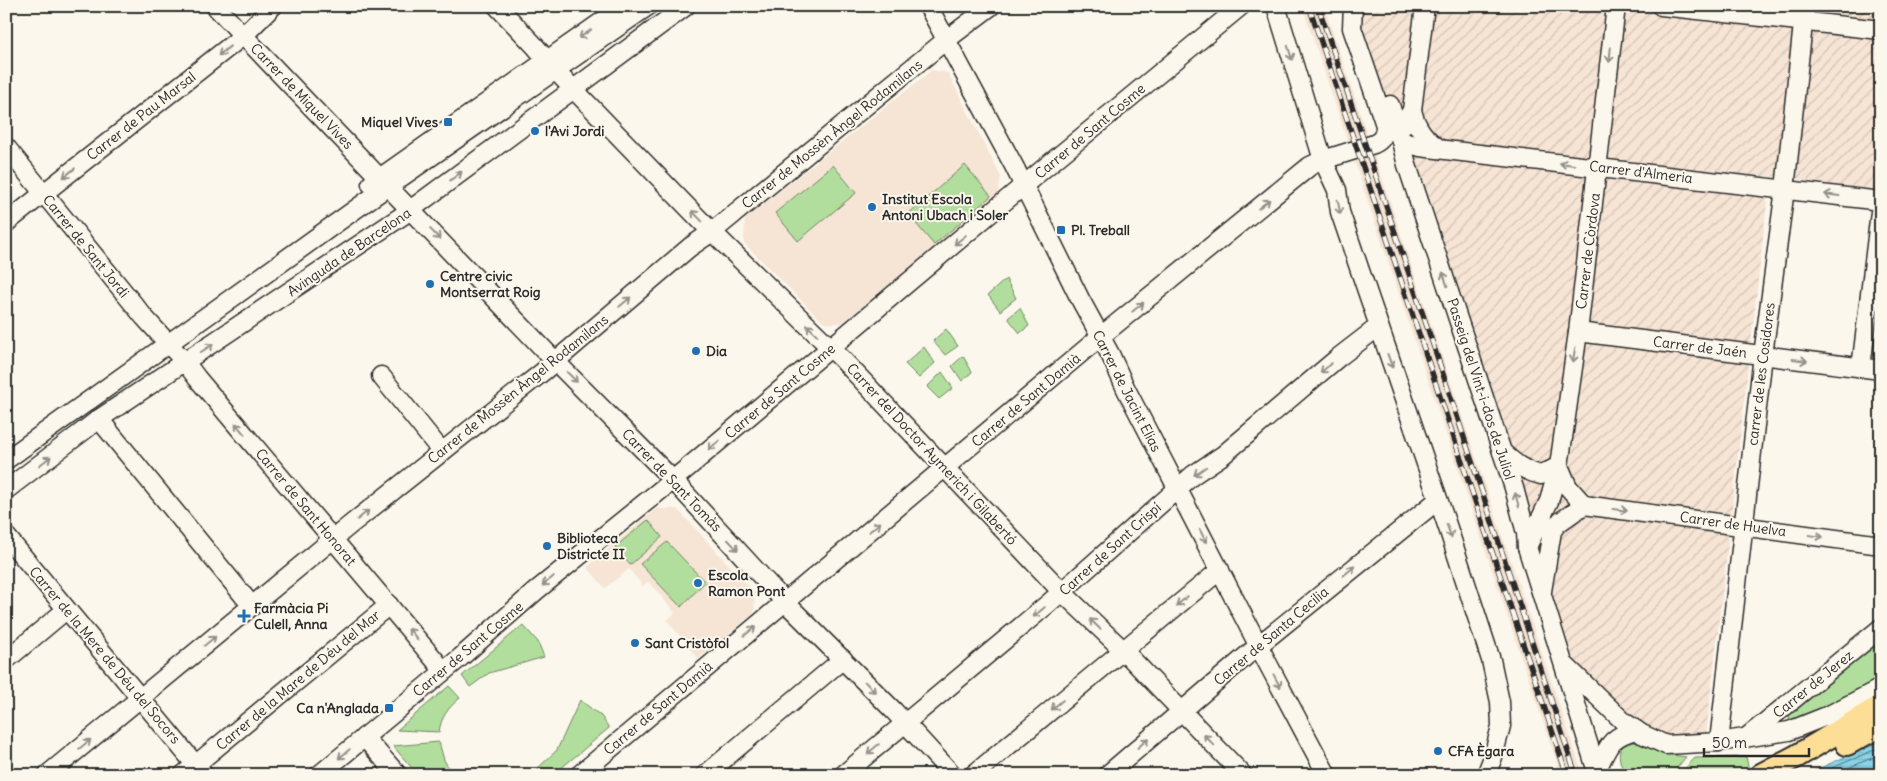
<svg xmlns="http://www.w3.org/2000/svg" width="1887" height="781" viewBox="0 0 1887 781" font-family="Delius,sans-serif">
	<defs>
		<pattern id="industrial-furrows" width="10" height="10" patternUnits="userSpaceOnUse" patternTransform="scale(1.25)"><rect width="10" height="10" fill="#f6e4d4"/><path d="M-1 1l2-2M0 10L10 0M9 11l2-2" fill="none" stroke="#d3c4b6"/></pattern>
		<pattern id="water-rules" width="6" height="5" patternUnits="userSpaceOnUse" patternTransform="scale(1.25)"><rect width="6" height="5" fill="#8ad4ea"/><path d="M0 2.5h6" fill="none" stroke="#77b6c9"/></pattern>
	</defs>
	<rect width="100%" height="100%" fill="#fbf7ec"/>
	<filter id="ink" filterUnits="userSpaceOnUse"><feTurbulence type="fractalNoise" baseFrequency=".02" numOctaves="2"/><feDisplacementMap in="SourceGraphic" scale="10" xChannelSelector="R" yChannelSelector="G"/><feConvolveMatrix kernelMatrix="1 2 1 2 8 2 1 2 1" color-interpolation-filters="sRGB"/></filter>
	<g filter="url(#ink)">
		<g fill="#f6e4d4">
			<path d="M1302 6H1324L1583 775H1561Z"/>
			<path d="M932 70 948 73 1001 177 998 194 842 323H824L744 243 745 219Z"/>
			<path d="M656 509H677L755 593 754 613 698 659 667 620 675 613 648 581 643 586 629 569 605 588 587 567Z"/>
		</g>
		<path fill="url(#industrial-furrows)" d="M1349 6H1881V191L1770 176 1706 735 1636 739 1587 700Z"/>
		<g fill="#b2de9d" stroke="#6e8464">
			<path d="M833 165 856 193 798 241 775 213Z"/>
			<path d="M965 165 991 196 934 245 908 214Z"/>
			<path d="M1006 279 1016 298 1000 311 988 295Z"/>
			<path d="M1020 308 1029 326 1020 333 1008 318Z"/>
			<path d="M946 329 958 346 945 355 933 341Z"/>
			<path d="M924 347 935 363 919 378 905 364Z"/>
			<path d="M963 356 972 372 962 381 952 366Z"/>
			<path d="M942 372 953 388 939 399 927 387Z"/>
			<path d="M648 520 662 537 630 565 615 547Z"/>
			<path d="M667 542 705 582 681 607 640 564Z"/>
			<path d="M523 625 538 642 544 657 489 673 470 687 462 676Z"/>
			<path d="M1881 636V679L1826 709 1794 723 1785 712Z"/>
			<path d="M449 686 460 698C448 708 441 717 439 732L397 730Z"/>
			<path d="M580 700 601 716 609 728 553 775H543L537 769 557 750Z"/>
			<path d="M439 742 444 760 453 775H418L393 746Z"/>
			<path d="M1634 742 1665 754 1686 757 1671 775H1625C1619 761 1613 745 1634 742Z"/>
			<path d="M1746 757 1749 770 1740 775H1679L1695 758Z"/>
		</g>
		<path fill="url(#water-rules)" stroke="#64909e" d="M1881 741V775H1804Z"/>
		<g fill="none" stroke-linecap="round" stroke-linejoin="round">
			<g stroke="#516f77" stroke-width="1">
				<path d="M1816 775 1881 747"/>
				<path d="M1832 775 1881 754"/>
			</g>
			<defs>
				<g id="minor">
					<path d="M215 6 555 361 673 480 785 602 894 711 953 775"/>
					<path d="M497 6 535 46 555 70 701 221 842 359 1062 592 1123 650 1243 775"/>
					<path d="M928 6 1014 166 1080 299 1110 354 1126 389 1267 662 1327 775"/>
					<path d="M1276 6 1323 160 1337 190 1340 212 1448 528 1491 660 1500 702 1501 726 1493 757 1486 775"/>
					<path d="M1661 6 1881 30"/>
					<path d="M1390 105 1401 141 1407 165 1514 488 1526 533 1527 547 1598 775"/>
					<path d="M1412 110C1416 128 1425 139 1440 149"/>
					<path d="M1399 132 1412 110 1425 6"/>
					<path d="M1401 141 1420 147 1881 201"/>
					<path d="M6 147 144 317 185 362 197 378 444 671"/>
					<path d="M371 184 624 6"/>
					<path d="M6 223 244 35 273 6"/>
					<path d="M1578 332 1881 370"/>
					<path d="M1861 368 1881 204"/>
					<path d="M381 376 442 452"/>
					<path d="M99 419 252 606"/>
					<path d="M1502 452C1514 463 1524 471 1541 475L1559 466"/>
					<path d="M6 460 367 201 648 6"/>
					<path d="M1559 466 1568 487 1584 505 1881 545"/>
					<path d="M6 490 99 419 402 216 686 6"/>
					<path d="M6 536 204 775"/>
					<path d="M1527 547 1549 501 1559 466 1578 332 1616 6"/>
					<path d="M1542 591 1552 531 1557 524 1584 505"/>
					<path d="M6 660 66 610"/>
					<path d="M1566 666 1624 722 1642 734 1666 745 1719 742 1789 731 1829 715 1881 688"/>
					<path d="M364 737 398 775"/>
					<path d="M1747 737 1881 628"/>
					<path d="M1719 742 1763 355 1785 189 1805 6"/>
					<path d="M1597 769C1609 746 1609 737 1636 730"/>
					<path d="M47 775 350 525 545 370 690 247 712 232 946 40 991 6"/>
					<path d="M183 775 389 605"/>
					<path d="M319 775 461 657 537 590 673 480 1042 170 1241 6"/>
					<path d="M579 775 1100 337 1310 166 1323 160 1374 144C1383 140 1385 134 1385 125L1352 28 1353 6"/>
					<path d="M705 775 843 659"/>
					<path d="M843 775 1049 603 1193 475 1223 455 1339 357 1378 327"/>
					<path d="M973 775 1220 570"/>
					<path d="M1107 775 1259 645 1438 500"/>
				</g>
				<g id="major">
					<path d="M1847 744 1881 725"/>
					<path d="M1761 775 1797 756 1881 706"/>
				</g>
			</defs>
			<use href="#minor" stroke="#2b2b2b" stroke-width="21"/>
			<use href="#major" stroke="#2b2b2b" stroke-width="26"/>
			<use href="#minor" stroke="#fbf7ec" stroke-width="18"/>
			<use href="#major" stroke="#fdde96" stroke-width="22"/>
			<defs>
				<g id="rail">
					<path d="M1309 6 1567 775"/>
					<path d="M1318 6 1438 359 1576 775"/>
				</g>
			</defs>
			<use href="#rail" stroke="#2b2b2b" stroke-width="5.5"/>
			<use href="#rail" stroke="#fbf7ec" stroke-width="4" stroke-dasharray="11" stroke-linecap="butt"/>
		</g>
		<defs><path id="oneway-shaft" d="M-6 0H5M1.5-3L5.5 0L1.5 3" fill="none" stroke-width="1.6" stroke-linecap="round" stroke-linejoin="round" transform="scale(1.25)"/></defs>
		<g stroke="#93918c">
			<use href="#oneway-shaft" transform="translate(585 34) rotate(145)"/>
			<use href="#oneway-shaft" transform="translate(224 51) rotate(142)"/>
			<use href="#oneway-shaft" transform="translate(1290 53) rotate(73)"/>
			<use href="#oneway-shaft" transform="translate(1610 55) rotate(96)"/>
			<use href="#oneway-shaft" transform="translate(1567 164) rotate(-173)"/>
			<use href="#oneway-shaft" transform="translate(69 173) rotate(142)"/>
			<use href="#oneway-shaft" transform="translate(456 176) rotate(-37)"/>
			<use href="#oneway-shaft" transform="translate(1832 195) rotate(-173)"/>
			<use href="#oneway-shaft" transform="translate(1264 204) rotate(-39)"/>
			<use href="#oneway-shaft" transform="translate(1339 207) rotate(79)"/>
			<use href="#oneway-shaft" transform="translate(697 216) rotate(-134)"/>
			<use href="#oneway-shaft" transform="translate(435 234) rotate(46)"/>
			<use href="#oneway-shaft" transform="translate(960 240) rotate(140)"/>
			<use href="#oneway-shaft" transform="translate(1445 279) rotate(-108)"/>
			<use href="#oneway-shaft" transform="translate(625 302) rotate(-40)"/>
			<use href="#oneway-shaft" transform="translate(1138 307) rotate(-39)"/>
			<use href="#oneway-shaft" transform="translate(812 330) rotate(-136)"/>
			<use href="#oneway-shaft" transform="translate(207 348) rotate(-34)"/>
			<use href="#oneway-shaft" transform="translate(1574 355) rotate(99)"/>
			<use href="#oneway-shaft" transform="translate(1800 360) rotate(7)"/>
			<use href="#oneway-shaft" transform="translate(1390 361) rotate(70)"/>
			<use href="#oneway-shaft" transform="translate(1326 368) rotate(140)"/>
			<use href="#oneway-shaft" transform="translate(572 377) rotate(45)"/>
			<use href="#oneway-shaft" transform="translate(240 429) rotate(-130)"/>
			<use href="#oneway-shaft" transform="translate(714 445) rotate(140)"/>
			<use href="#oneway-shaft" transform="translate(45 461) rotate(-37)"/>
			<use href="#oneway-shaft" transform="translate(1200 471) rotate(145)"/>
			<use href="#oneway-shaft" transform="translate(1517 500) rotate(-105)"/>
			<use href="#oneway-shaft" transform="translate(1620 510) rotate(7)"/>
			<use href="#oneway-shaft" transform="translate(363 515) rotate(-39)"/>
			<use href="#oneway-shaft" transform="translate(875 527) rotate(-40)"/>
			<use href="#oneway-shaft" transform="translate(1449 531) rotate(71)"/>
			<use href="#oneway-shaft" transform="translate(1203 536) rotate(63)"/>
			<use href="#oneway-shaft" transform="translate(1816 536) rotate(8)"/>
			<use href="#oneway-shaft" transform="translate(733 545) rotate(47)"/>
			<use href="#oneway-shaft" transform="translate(1349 571) rotate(-40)"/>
			<use href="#oneway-shaft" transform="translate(548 581) rotate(140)"/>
			<use href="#oneway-shaft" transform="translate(1182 601) rotate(140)"/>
			<use href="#oneway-shaft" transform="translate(1039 612) rotate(140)"/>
			<use href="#oneway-shaft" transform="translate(1095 624) rotate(-136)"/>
			<use href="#oneway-shaft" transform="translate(750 631) rotate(-40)"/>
			<use href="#oneway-shaft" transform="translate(413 634) rotate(-130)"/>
			<use href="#oneway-shaft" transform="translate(210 641) rotate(-39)"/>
			<use href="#oneway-shaft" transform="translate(1277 681) rotate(62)"/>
			<use href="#oneway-shaft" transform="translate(870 687) rotate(46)"/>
			<use href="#oneway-shaft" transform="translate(1057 705) rotate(140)"/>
			<use href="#oneway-shaft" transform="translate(1209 740) rotate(-134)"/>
			<use href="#oneway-shaft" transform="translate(1143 743) rotate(-41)"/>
			<use href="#oneway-shaft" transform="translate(85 744) rotate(-39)"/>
			<use href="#oneway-shaft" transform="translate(873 749) rotate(140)"/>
			<use href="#oneway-shaft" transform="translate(344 754) rotate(140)"/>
		</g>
	</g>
	<g fill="#1f6fb2" stroke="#fbf7ec" stroke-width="2">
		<rect x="443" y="117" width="10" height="10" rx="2.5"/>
		<circle cx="535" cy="131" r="5"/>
		<circle cx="872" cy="207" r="5"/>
		<rect x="1056" y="225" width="10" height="10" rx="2.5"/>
		<circle cx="430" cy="284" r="5"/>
		<circle cx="696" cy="351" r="5"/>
		<circle cx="547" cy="546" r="5"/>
		<circle cx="698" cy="583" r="5"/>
		<path d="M241.5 608.5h5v5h5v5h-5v5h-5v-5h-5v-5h5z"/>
		<circle cx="635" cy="643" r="5"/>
		<rect x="384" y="703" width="10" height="10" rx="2.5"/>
		<circle cx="1438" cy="751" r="5"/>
	</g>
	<g text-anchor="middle" stroke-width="4" stroke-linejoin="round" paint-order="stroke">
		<g font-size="14" fill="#2b2b2b" stroke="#fbf7ec">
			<text transform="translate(302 96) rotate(46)" y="5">Carrer de Miquel Vives</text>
			<text transform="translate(141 116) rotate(-38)" y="5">Carrer de Pau Marsal</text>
			<text transform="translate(1090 131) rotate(-40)" y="5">Carrer de Sant Cosme</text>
			<text transform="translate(832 134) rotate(-39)" y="5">Carrer de Mossèn Àngel Rodamilans</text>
			<text transform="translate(1641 172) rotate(7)" y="5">Carrer d'Almeria</text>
			<text transform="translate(86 246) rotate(51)" y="5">Carrer de Sant Jordi</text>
			<text transform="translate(1588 251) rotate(-83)" y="5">Carrer de Còrdova</text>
			<text transform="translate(349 252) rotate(-34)" y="5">Avinguda de Barcelona</text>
			<text transform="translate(1700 347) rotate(7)" y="5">Carrer de Jaén</text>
			<text transform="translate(1761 374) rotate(-83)" y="5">carrer de les Cosidores</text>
			<text transform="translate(518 389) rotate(-39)" y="5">Carrer de Mossèn Àngel Rodamilans</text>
			<text transform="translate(1481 389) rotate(72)" y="5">Passeig del Vint-i-dos de Juliol</text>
			<text transform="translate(780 391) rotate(-40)" y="5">Carrer de Sant Cosme</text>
			<text transform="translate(1127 391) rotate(63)" y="5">Carrer de Jacint Elias</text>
			<text transform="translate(1026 400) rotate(-40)" y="5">Carrer de Sant Damià</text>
			<text transform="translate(932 454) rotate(47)" y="5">Carrer del Doctor Aymerich i Gilabertó</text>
			<text transform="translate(672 480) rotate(46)" y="5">Carrer de Sant Tomàs</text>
			<text transform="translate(306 507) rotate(50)" y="5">Carrer de Sant Honorat</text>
			<text transform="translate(1733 524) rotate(8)" y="5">Carrer de Huelva</text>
			<text transform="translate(1110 549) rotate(-42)" y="5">Carrer de Sant Crispí</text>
			<text transform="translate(1271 636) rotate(-40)" y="5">Carrer de Santa Cecilia</text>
			<text transform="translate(468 649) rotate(-40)" y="5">Carrer de Sant Cosme</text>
			<text transform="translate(105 655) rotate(50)" y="5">Carrer de la Mere de Déu del Socors</text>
			<text transform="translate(298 680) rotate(-40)" y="5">Carrer de la Mare de Déu del Mar</text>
			<text transform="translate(1813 684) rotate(-39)" y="5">Carrer de Jerez</text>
			<text transform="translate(658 708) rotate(-40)" y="5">Carrer de Sant Damià</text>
		</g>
		<g font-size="14" font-weight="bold" fill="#2b2b2b" stroke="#fbf7ec" text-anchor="start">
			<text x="438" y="127" text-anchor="end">Miquel Vives</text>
			<text x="545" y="136">l'Avi Jordi</text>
			<text x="882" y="204">Institut Escola<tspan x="882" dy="16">Antoni Ubach i Soler</tspan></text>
			<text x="1071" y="235">Pl. Treball</text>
			<text x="440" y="281">Centre civic<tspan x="440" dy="16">Montserrat Roig</tspan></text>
			<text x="706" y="356">Dia</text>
			<text x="557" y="543">Biblioteca<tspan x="557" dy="16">Districte II</tspan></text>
			<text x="708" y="580">Escola<tspan x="708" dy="16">Ramon Pont</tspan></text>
			<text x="254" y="613">Farmàcia Pi<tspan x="254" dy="16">Culell, Anna</tspan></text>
			<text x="645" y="648">Sant Cristòfol</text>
			<text x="379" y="713" text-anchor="end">Ca n'Anglada</text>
			<text x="1448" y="756">CFA Ègara</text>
		</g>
	</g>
	<rect width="1887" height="781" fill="none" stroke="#fbf7ec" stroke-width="25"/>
	<rect x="12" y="12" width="1862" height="756" fill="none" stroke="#2b2b2b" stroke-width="2" filter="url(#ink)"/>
	<path d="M1704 748v8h105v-8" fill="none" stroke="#2b2b2b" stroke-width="2.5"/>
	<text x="1712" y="748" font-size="15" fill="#2b2b2b" stroke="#fbf7ec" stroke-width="4" paint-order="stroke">50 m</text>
</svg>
